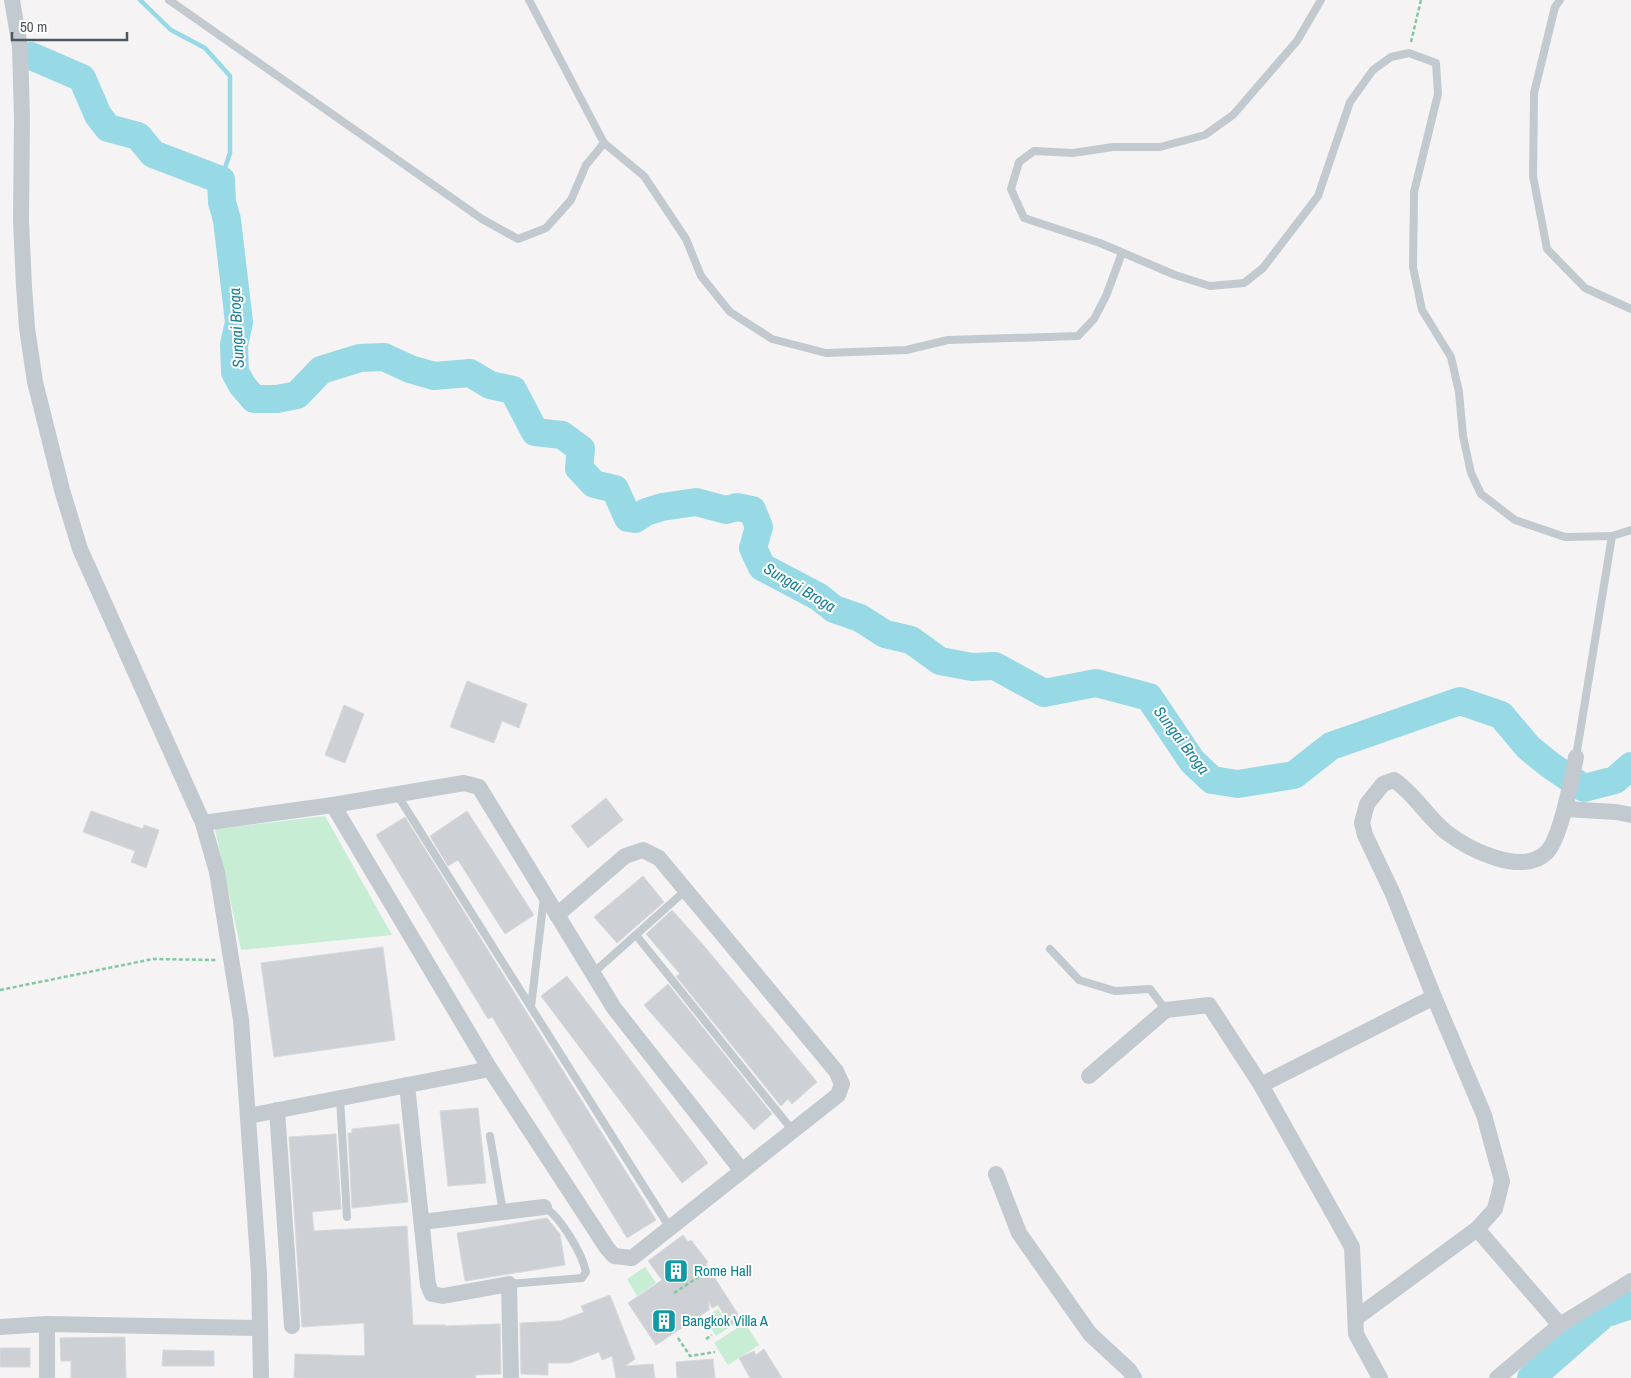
<svg xmlns="http://www.w3.org/2000/svg" width="1631" height="1378" viewBox="0 0 1631 1378" font-family="'Archivo Narrow',sans-serif">
	<rect width="100%" height="100%" fill="#f5f3f3"/>
	<g fill="#c7edd4">
		<path d="M325 816 392 935 241 950 215 829Z"/>
		<path d="M645 1267 656 1283 637 1296 627 1279Z"/>
		<path d="M718 1309 730 1327 716 1336 704 1318Z"/>
		<path d="M745 1323 759 1345 728 1365 714 1343Z"/>
	</g>
	<g fill="none" stroke-linecap="round" stroke-linejoin="round">
		<path stroke="#98d9e6" stroke-width="4.5" d="M140 0 171 30 205 48 230 76V153L221 180"/>
		<g stroke="#98d9e6" stroke-width="28">
			<path d="M31 56 82 78 98 115 108 128 138 136 153 154 221 180 222 202 227 220 239 322 234 345 235 372 242 385 254 399H277L297 395 321 370 360 358 384 357 410 369 434 376 470 373 490 385 513 390 535 432 562 435 581 449 579 468 594 484 615 489 628 518 635 519 646 512 662 507 696 502 726 510 737 507 752 510 759 527 753 548 762 567 819 597 834 609 860 618 885 634 911 640 940 661 972 667 995 666 1044 693 1096 683 1149 697 1192 761 1212 780 1238 784 1294 775 1331 746 1460 701 1501 715 1528 747 1550 765 1584 788 1615 780 1631 766"/>
			<path d="M1531 1378 1604 1314 1631 1305"/>
		</g>
	</g>
	<g fill="#cdd0d4" stroke="#d7d9dd">
		<path d="M467 681 527 704 519 728 502 721 494 743 450 727Z"/>
		<path d="M344 705 364 714 345 763 325 755Z"/>
		<path d="M606 798 623 820 588 848 571 826Z"/>
		<path d="M91 811 143 829 144 825 159 830 146 868 131 862 135 851 83 832Z"/>
		<path d="M467 811 534 915 505 934 458 860 448 866 430 836Z"/>
		<path d="M405 817 656 1220 627 1238 492 1017 488 1019 376 835Z"/>
		<path d="M643 876 664 902 617 943 594 917Z"/>
		<path d="M672 910 705 947 817 1082 792 1104 788 1099 781 1106 676 976 680 974 646 934Z"/>
		<path d="M383 947 395 1040 274 1057 261 963Z"/>
		<path d="M567 976 708 1163 682 1183 541 996Z"/>
		<path d="M668 984 772 1114 754 1130 644 1005Z"/>
		<path d="M478 1108 486 1183 448 1186 440 1111Z"/>
		<path d="M399 1124 408 1202 352 1208 348 1133H352V1129Z"/>
		<path d="M336 1134 341 1209 312 1212 314 1231 407 1226 413 1325H445V1326L500 1324 501 1374 475 1375 476 1378H294L295 1354 365 1356 364 1323 302 1327 289 1137Z"/>
		<path d="M547 1218 560 1234 565 1265 465 1281 457 1233Z"/>
		<path d="M683 1235 688 1242 691 1240 708 1262 706 1264 741 1319 731 1326 718 1305 712 1308 709 1302V1310L656 1345 628 1303 662 1280 648 1261Z"/>
		<path d="M610 1295 635 1359 625 1366 653 1364 655 1378H616L612 1356 602 1360 599 1352 570 1363H548V1375L521 1374 520 1323 560 1321 584 1312 581 1306Z"/>
		<path d="M125 1337 126 1378H71V1361H61L60 1338Z"/>
		<rect x="0" y="1348" width="30" height="19"/>
		<path d="M764 1349 782 1378H750L739 1358 754 1351 756 1355Z"/>
		<path d="M163 1350 214 1351V1366H162Z"/>
		<path d="M713 1359 715 1378H677L676 1362Z"/>
	</g>
	<g fill="none" stroke-linecap="round" stroke-linejoin="round">
		<g stroke="#81c8a3" stroke-width="2.5" stroke-dasharray="4 2.5" stroke-linecap="butt">
			<path d="M1411 42 1421 0"/>
			<path d="M0 990 153 959 216 960"/>
			<path d="M674 1293 709 1270"/>
			<path d="M678 1338 690 1356 715 1352"/>
			<path d="M706 1339 712 1335"/>
		</g>
		<g stroke="#c2cad0" stroke-width="8">
			<path d="M169 0 482 219 518 239 546 228 571 200 586 165 604 143"/>
			<path d="M529 0 604 143 644 176 686 239 701 276 730 312 772 339 826 353 906 350 948 340 1078 336 1094 319 1106 296 1122 253"/>
			<path d="M1321 0 1297 41 1233 115 1205 135 1160 147H1113L1073 153 1034 151 1019 162 1011 189 1024 218 1100 243 1175 275 1210 286 1244 283 1263 268 1318 196 1350 102 1373 70 1391 57 1409 53 1436 63 1438 94 1414 192 1413 267 1422 310 1451 357 1459 392 1463 436 1471 473 1481 494 1515 520 1565 537 1612 536"/>
			<path d="M1560 0 1555 7 1534 93 1533 176 1547 249 1585 288 1631 309"/>
			<path d="M1576 757 1612 536 1631 530"/>
			<path d="M398 796 670 1228"/>
			<path d="M636 935 793 1131"/>
			<path d="M1050 949 1079 980 1115 991 1150 989 1166 1010"/>
			<path d="M592 974 686 890"/>
			<path d="M531 1007 544 897"/>
			<path d="M340 1098 347 1217"/>
			<path d="M490 1136 503 1212"/>
			<path d="M509 1284 582 1278 586 1272C582 1253 560 1216 544 1207"/>
		</g>
		<g stroke="#c2cad0" stroke-width="16">
			<path d="M12 0 20 47 22 118 21 221 24 286 27 328 35 382 62 490 80 549 203 823 217 872 241 1020 259 1273 261 1378"/>
			<path d="M333 805 464 783 479 787 614 1008 742 1171"/>
			<path d="M1565 809 1616 812 1631 815"/>
			<path d="M203 823 333 805 490 1069 607 1248 614 1256 632 1258 838 1095 842 1084 836 1071 659 858 643 850 625 856 557 915"/>
			<path d="M1089 1076 1166 1010 1209 1005 1261 1085 1352 1247 1356 1334 1380 1378"/>
			<path d="M407 1085 428 1285 432 1294 443 1296 509 1284 511 1378"/>
			<path d="M1261 1085 1434 997"/>
			<path d="M277 1110 292 1326"/>
			<path d="M248 1116 490 1069"/>
			<path d="M996 1174 1019 1233 1090 1334 1129 1370 1134 1378"/>
			<path d="M422 1222 544 1207"/>
			<path d="M1477 1229 1560 1325"/>
			<path d="M1356 1318 1477 1229 1495 1209 1502 1181 1484 1115 1434 997 1393 894 1365 835 1362 823 1367 804 1383 784 1394 780C1415 794 1427 817 1446 832 1468 849 1522 877 1547 852 1561 837 1572 778 1576 757"/>
			<path d="M0 1327 47 1324"/>
			<path d="M47 1378V1324L260 1328"/>
			<path d="M1497 1378 1560 1325 1631 1281"/>
		</g>
	</g>
	<defs>
		<symbol id="building-square" viewBox="-11 -11 22 22"><rect x="-9" y="-9" width="18" height="18" rx="4" fill="#0f9aa8" stroke="#fff"/><path d="M-4-6H4V6H1V3H-1V6H-4ZM-2.5-4.3h1.7v1.8h-1.7ZM.8-4.3h1.7v1.8H.8ZM-2.5-1h1.7V.8h-1.7ZM.8-1h1.7V.8H.8Z" fill="#fff"/></symbol>
	</defs>
	<g fill-rule="evenodd">
		<use href="#building-square" x="662" y="1257" width="28" height="28"/>
		<use href="#building-square" x="650" y="1307" width="28" height="28"/>
	</g>
	<g text-anchor="middle" stroke-width="4" stroke-linejoin="round" paint-order="stroke">
		<g font-size="15" fill="#0d838f" stroke="#fff" text-anchor="start">
			<text x="694" y="1276">Rome Hall</text>
			<text x="682" y="1326">Bangkok Villa A</text>
		</g>
		<g font-size="16" font-style="italic" fill="#198195" stroke="#fff">
			<text transform="translate(236 328) rotate(-93)" y="6">Sungai Broga</text>
			<text transform="translate(800 587) rotate(31)" y="6">Sungai Broga</text>
			<text transform="translate(1182 740) rotate(53)" y="6">Sungai Broga</text>
		</g>
	</g>
	<path d="M12 32v8h115v-8" fill="none" stroke="#4c575f" stroke-width="2.5"/>
	<text x="20" y="32" font-size="15" fill="#4c575f" stroke="#ffffff" stroke-width="4" paint-order="stroke">50 m</text>
</svg>
